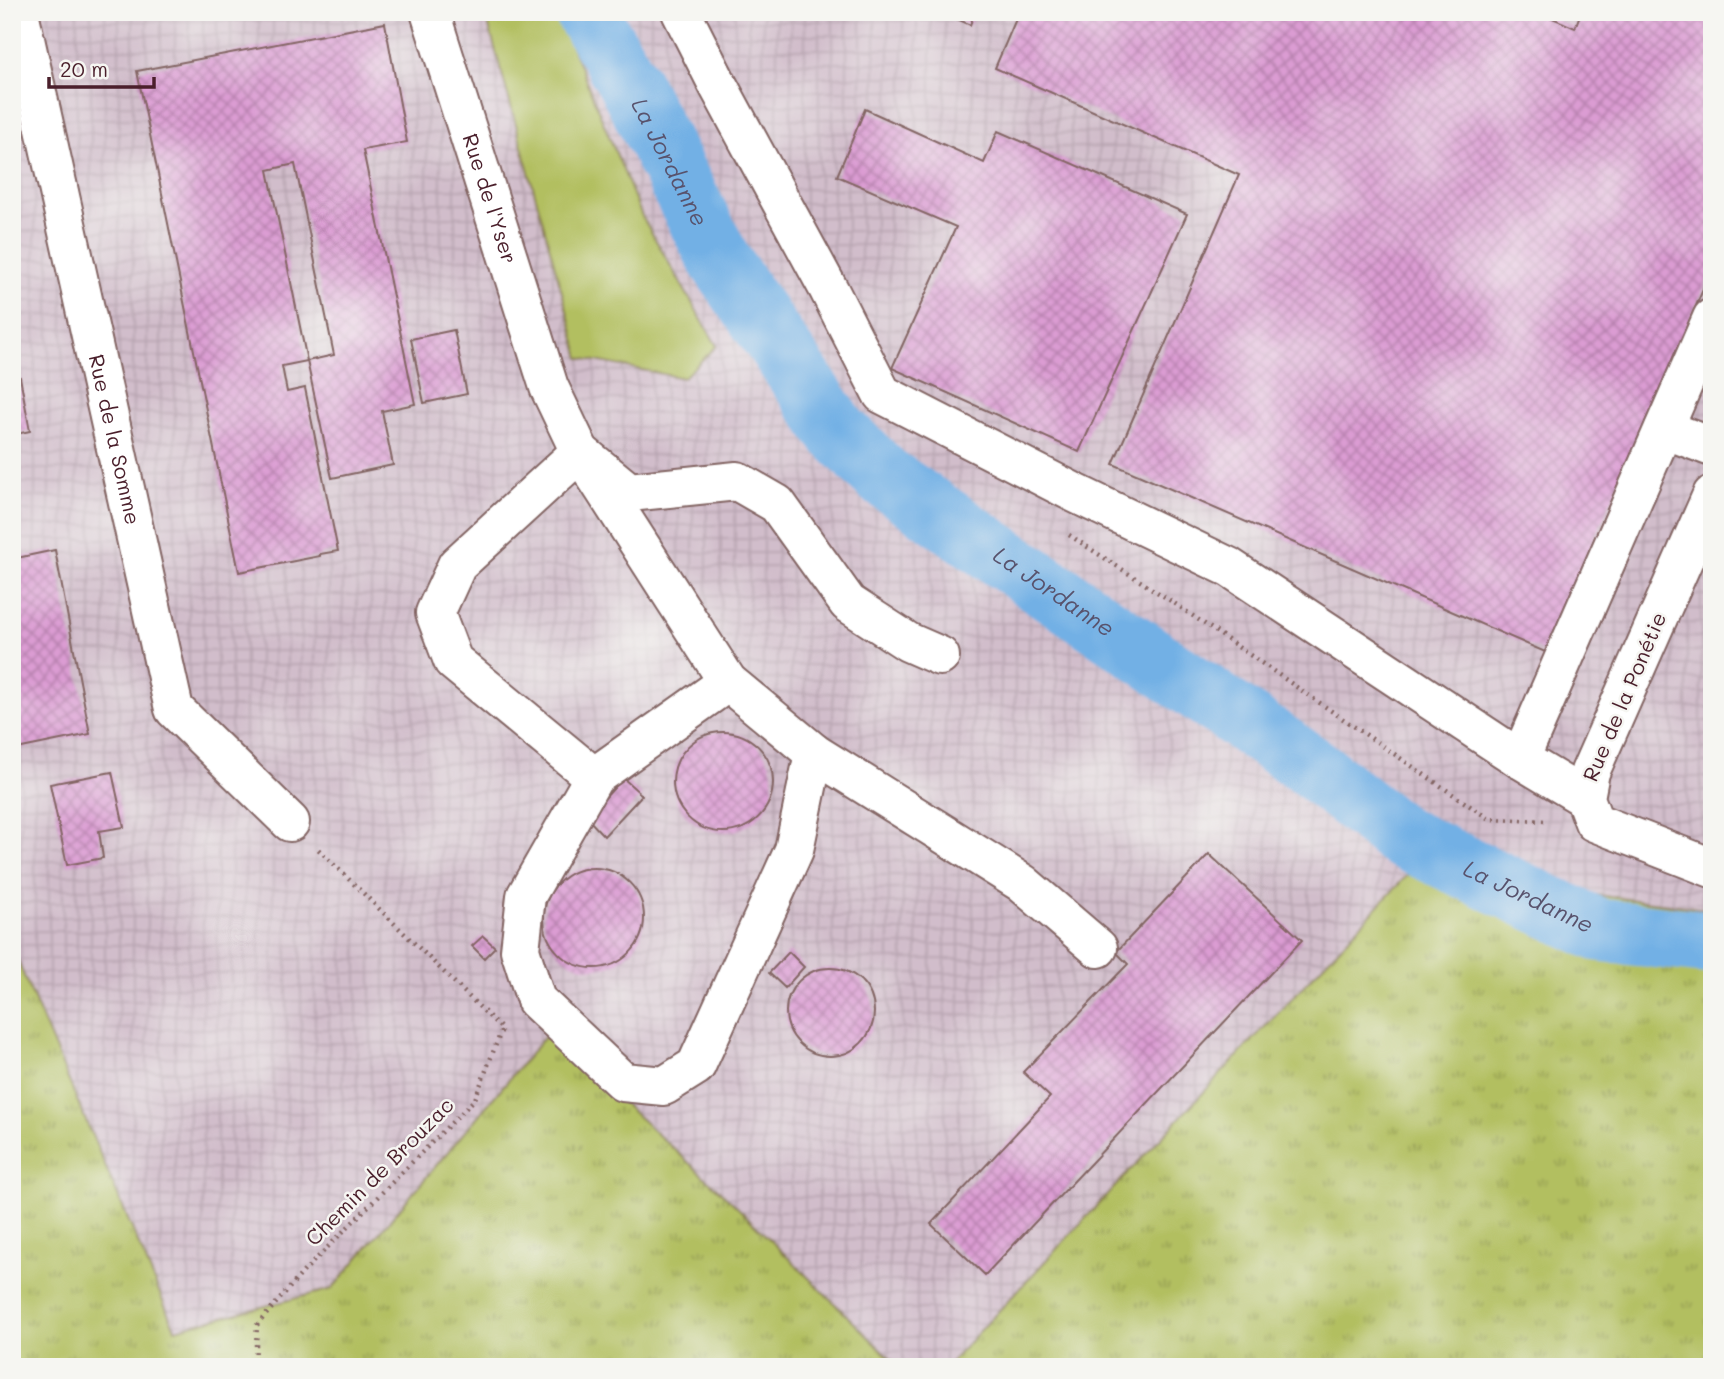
<svg xmlns="http://www.w3.org/2000/svg" width="1724" height="1379" viewBox="0 0 1724 1379" font-family="Mali,sans-serif">
	<defs>
		<pattern id="industrial-grid" width="8" height="8" patternUnits="userSpaceOnUse" patternTransform="scale(1.75)"><rect width="8" height="8" fill="#d1bdcb"/><path d="M0 4h8M4 0v8" fill="none" stroke="#b5a2ae"/></pattern>
		<pattern id="grass-tufts" width="24" height="20" patternUnits="userSpaceOnUse" patternTransform="scale(1.75)"><rect width="24" height="20" fill="#b2bf61"/><path d="M3 7l-1-3M5 7V3M7 7l1-3M15 17l-1-3M17 17v-4M19 17l1-3" fill="none" stroke="#939b50"/></pattern>
		<pattern id="building-cross-hatch" width="8" height="8" patternUnits="userSpaceOnUse" patternTransform="scale(1.75)"><rect width="8" height="8" fill="#db9cd3"/><path d="M0 0l8 8M0 8l8-8" fill="none" stroke="#b47fab"/></pattern>
	</defs>
	<rect width="100%" height="100%" fill="#f6f6f2"/>
	<filter id="ink" filterUnits="userSpaceOnUse"><feTurbulence type="fractalNoise" baseFrequency=".0143" numOctaves="2"/><feDisplacementMap in="SourceGraphic" scale="14" xChannelSelector="R" yChannelSelector="G"/><feConvolveMatrix kernelMatrix="1 2 1 2 8 2 1 2 1" color-interpolation-filters="sRGB"/></filter>
	<filter id="wash" filterUnits="userSpaceOnUse"><feTurbulence type="fractalNoise" baseFrequency=".00686" numOctaves="4" result="noise"/><feDisplacementMap in="SourceGraphic" scale="28" xChannelSelector="R" yChannelSelector="G"/><feGaussianBlur stdDeviation="1.57" result="paint"/><feColorMatrix in="noise" values="0 0 0 0 0 0 0 0 0 0 0 0 0 0 0 0 0 1.4 0 .05"/><feComposite in="paint" operator="in"/></filter>
	<g filter="url(#wash)">
		<rect width="100%" height="100%" fill="#ede8cf"/>
		<path fill="url(#industrial-grid)" d="M12 12H1712V910L1411 871 946 1367H899L731 1201 547 1034 332 1289 174 1329 12 948Z"/>
		<g fill="url(#grass-tufts)" stroke="#7e6f46" stroke-width="2">
			<path d="M1411 871 1712 910V1367H946Z"/>
			<path d="M12 948 175 1329 332 1289 547 1034 731 1201 899 1367H12Z"/>
		</g>
		<path fill="#b2bf61" stroke="#7e6f46" stroke-width="2" d="M485 12H555L578 61 642 216 717 346 683 378 580 358Z"/>
		<g fill="none" stroke-linecap="round" stroke-linejoin="round">
			<path stroke="#72b0e5" stroke-width="63" id="s1" d="M586 12 629 83 720 261 837 431 883 476 1313 768 1401 837 1599 930 1712 943"/>
		</g>
		<g id="blocks">
			<g fill="url(#building-cross-hatch)">
				<path d="M942 12H975L970 25Z"/>
				<path d="M1000 12H1539L1575 28 1581 12H1703L1712 16V269L1545 652 1113 464 1239 175 995 68 1016 19Z"/>
				<path d="M385 23 407 142 363 150 415 404 382 411 393 465 332 478 307 361 334 355 295 164 268 170 307 361 282 366 287 392 305 388 338 551 320 554V556L239 572 137 71Z"/>
				<path d="M865 109 984 163 998 131 1187 214 1079 452 892 368 956 227 837 176Z"/>
				<path d="M454 330 467 394 424 403 411 339Z"/>
				<path d="M20 377 30 431 12 435V379Z"/>
				<path d="M55 550 90 734 12 750V559Z"/>
				<circle cx="723" cy="782" r="50"/>
				<path d="M112 772 124 827 99 831 103 858 67 865 50 784Z"/>
				<path d="M623 778 642 795 604 836 587 818Z"/>
				<path d="M1209 854 1302 940 985 1275 931 1224 1050 1097 1023 1072 1128 964 1116 952Z"/>
				<circle cx="594" cy="918" r="50"/>
				<path d="M483 936 495 947 484 958 472 946Z"/>
				<path d="M789 952 804 967 785 988 769 973Z"/>
				<circle cx="830" cy="1012" r="44"/>
			</g>
		</g>
	</g>
	<g filter="url(#ink)">
		<use href="#blocks" fill-opacity="0" stroke="#836564" stroke-width="2"/>
		<g fill="none" stroke-linecap="round" stroke-linejoin="round">
			<defs>
				<g id="minor">
					<path id="s2" d="M19 12 174 709 290 822"/>
					<path id="s3" d="M430 12 549 387 580 452 457 565 435 613 453 661 594 777"/>
					<path d="M681 12 719 87 829 290 882 394 1075 493 1229 567 1520 759 1585 798"/>
					<path d="M1664 429 1712 447"/>
					<path d="M1712 495 1590 772 1585 798 1594 822 1712 868"/>
					<path d="M940 656 908 642 848 603 777 504 737 481 629 492 580 452 728 682 814 753 1022 883 1098 948"/>
					<path d="M728 682 594 777 526 896 520 950 536 1000 623 1082 664 1086 696 1066 794 850 814 753"/>
					<path d="M1520 759 1712 318"/>
				</g>
			</defs>
			<use href="#minor" stroke="#836564" stroke-width="42"/>
			<g stroke="#836564" stroke-width="4.5" stroke-dasharray="2 5" stroke-linecap="butt">
				<path d="M1069 535 1174 603 1489 819 1547 821"/>
				<path d="M255 1367 257 1325 305 1270 475 1099 502 1029 316 847"/>
			</g>
			<use href="#minor" stroke="#fff" stroke-width="38"/>
		</g>
	</g>
	<g text-anchor="middle" stroke-width="5" stroke-linejoin="round" paint-order="stroke">
		<g font-size="21" fill="#4a1f2b" stroke="#f6f6f2">
			<text dy="7" stroke="none"><textPath href="#s3" startOffset="196">Rue de l'Yser</textPath></text>
			<text dy="7" stroke="none"><textPath href="#s2" startOffset="438">Rue de la Somme</textPath></text>
			<text transform="translate(1625 697) rotate(-67)" y="7">Rue de la Ponétie</text>
			<text transform="translate(380 1172) rotate(-45)" y="7">Chemin de Brouzac</text>
		</g>
		<g font-size="23" font-style="italic" fill="#58526c" stroke="#f6f6f2">
			<text dy="8" stroke="none"><textPath href="#s1" startOffset="172">La Jordanne</textPath></text>
			<text dy="8" stroke="none"><textPath href="#s1" startOffset="760">La Jordanne</textPath></text>
			<text dy="8" stroke="none"><textPath href="#s1" startOffset="1326">La Jordanne</textPath></text>
		</g>
	</g>
	<rect width="1724" height="1379" fill="none" stroke="#f6f6f2" stroke-width="42"/>
	<path d="M49 77v10h105v-10" fill="none" stroke="#4a1f2b" stroke-width="3.5"/>
	<text x="60" y="77" font-size="21" fill="#4a1f2b" stroke="#f6f6f2" stroke-width="5" paint-order="stroke">20 m</text>
</svg>
